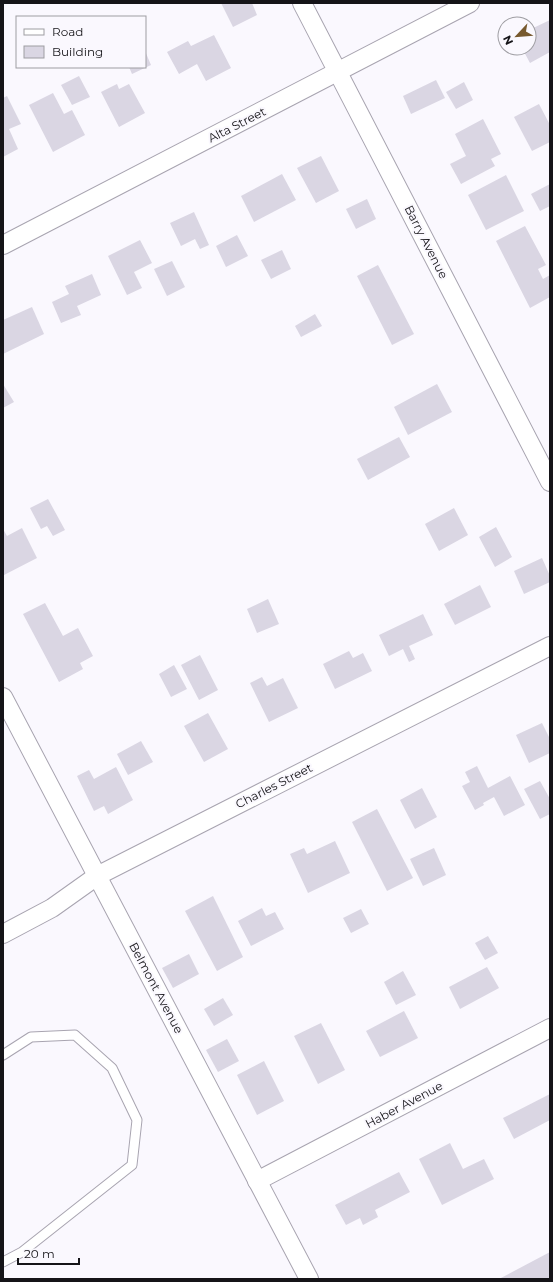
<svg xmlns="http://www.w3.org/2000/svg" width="553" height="1282" viewBox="0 0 553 1282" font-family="Montserrat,sans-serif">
	<rect width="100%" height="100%" fill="#faf8fe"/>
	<g fill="#dad6e3">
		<path d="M221 3H252L257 15 233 27Z"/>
		<path d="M550 20V52L530 63 522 48H529V30Z"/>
		<path d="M214 35 231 68 206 81 197 64 179 74 167 52 188 41 191 46Z"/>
		<path d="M145 51 151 65 132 74 129 67H145Z"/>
		<path d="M79 76 90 97 72 105 61 85Z"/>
		<path d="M436 80 445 98 411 114 403 96Z"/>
		<path d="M464 82 473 100 456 109 446 92Z"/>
		<path d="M117 84 119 89 129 84 145 113 119 127 101 92Z"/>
		<path d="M53 93 64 114 72 110 85 135 53 152 29 105Z"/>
		<path d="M7 96 21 124 9 129 18 149 3 157V98Z"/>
		<path d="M539 104 550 125V142L532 151 514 117Z"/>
		<path d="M483 119 501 154 491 159 495 166 461 184 450 164 466 156 455 134Z"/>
		<path d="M321 156 339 191 316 203 297 168Z"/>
		<path d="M282 174 296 200 254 222 241 196Z"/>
		<path d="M506 175 524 211 486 230 468 195Z"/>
		<path d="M550 184V206L540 211 531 194Z"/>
		<path d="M367 199 376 219 356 229 346 209Z"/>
		<path d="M194 212 209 245 200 249 195 239 181 246 170 223Z"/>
		<path d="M525 226 546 265 538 269 543 279 550 275V297L530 308 496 241Z"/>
		<path d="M237 235 248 256 226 267 216 246Z"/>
		<path d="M140 240 152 263 134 272 142 288 127 295 108 256Z"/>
		<path d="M282 250 291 269 271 279 261 260Z"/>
		<path d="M172 261 185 287 167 296 154 269Z"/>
		<path d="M378 265 414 334 392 345 357 276Z"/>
		<path d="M92 274 101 295 77 306 81 315 61 323 52 302 69 294 65 286Z"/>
		<path d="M32 307 44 334 3 354V320Z"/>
		<path d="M315 314 322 326 301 337 295 326Z"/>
		<path d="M3 384 14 402 3 408Z"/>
		<path d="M437 384 452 412 408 435 394 407Z"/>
		<path d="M399 437 410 457 368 480 357 459Z"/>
		<path d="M48 499 65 530 53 536 47 526 41 529 30 508Z"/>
		<path d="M454 508 468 535 439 551 425 524Z"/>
		<path d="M496 527 512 557 495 567 479 537Z"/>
		<path d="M22 528 37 558 4 575 3 529 7 536Z"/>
		<path d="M542 558 550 576V582L524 594 514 571Z"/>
		<path d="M480 585 491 607 455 625 444 604Z"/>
		<path d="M268 599 279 624 257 633 247 609Z"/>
		<path d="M45 603 63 636 78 628 93 656 80 663 83 669 59 682 23 614Z"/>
		<path d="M423 614 433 635 409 646 415 659 409 662 403 649 389 656 379 635Z"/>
		<path d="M349 651 353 658 363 653 372 671 335 689 323 664Z"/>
		<path d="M200 655 218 690 199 700 181 665Z"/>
		<path d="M174 665 187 689 171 697 159 674Z"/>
		<path d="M262 677 267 686 283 678 298 708 269 722 250 683Z"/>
		<path d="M208 713 228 749 204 762 184 726Z"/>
		<path d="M542 723 550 739V753L529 763 516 735Z"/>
		<path d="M141 741 153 762 128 775 117 754Z"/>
		<path d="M477 766 488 788 510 776 525 805 504 816 494 797 483 803 484 805 475 810 462 786 470 782 465 772Z"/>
		<path d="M116 767 133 800 108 814 104 806 94 811 77 776 89 770 94 779Z"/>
		<path d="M540 781 550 799V814L540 819 524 789Z"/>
		<path d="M422 788 437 817 415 829 400 800Z"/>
		<path d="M377 809 413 878 387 891 352 822Z"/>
		<path d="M335 841 350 873 308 893 290 854 304 848 307 854Z"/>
		<path d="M434 848 446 875 423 886 410 859Z"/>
		<path d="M213 896 243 957 217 971 185 911Z"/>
		<path d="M262 908 266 916 275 912 284 929 251 946 238 921Z"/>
		<path d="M361 909 369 924 351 933 343 918Z"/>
		<path d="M488 936 498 953 485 960 475 943Z"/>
		<path d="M189 954 199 974 173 988 162 968Z"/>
		<path d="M487 967 499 988 460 1009 449 987Z"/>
		<path d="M403 971 416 995 396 1005 384 982Z"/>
		<path d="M223 998 233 1015 214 1026 204 1009Z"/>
		<path d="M404 1011 418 1038 380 1057 366 1031Z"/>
		<path d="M321 1023 345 1070 318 1084 294 1036Z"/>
		<path d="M227 1039 239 1061 218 1072 206 1050Z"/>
		<path d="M264 1061 284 1101 257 1115 237 1075Z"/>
		<path d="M550 1094V1120L514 1139 503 1118Z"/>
		<path d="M450 1143 463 1169 484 1159 494 1179 442 1205 419 1159Z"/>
		<path d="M399 1172 410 1192 375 1210 378 1217 363 1225 360 1218 346 1225 335 1205Z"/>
		<path d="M550 1252V1279H499Z"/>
	</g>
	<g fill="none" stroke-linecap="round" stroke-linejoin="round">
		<defs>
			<path id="lane" d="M3 1055 31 1037 75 1035 112 1068 137 1120 132 1165 22 1252 3 1262"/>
			<g id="street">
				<path d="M302 3 550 482"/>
				<path d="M3 245 470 3"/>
				<path d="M3 697 309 1279"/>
				<path d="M3 934 52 908 97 876 550 646"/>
				<path d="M257 1181 550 1028"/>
			</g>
		</defs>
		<use href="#lane" stroke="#a8a4b0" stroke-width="11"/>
		<use href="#street" stroke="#a8a4b0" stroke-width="20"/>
		<use href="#lane" stroke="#fff" stroke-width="9"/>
		<use href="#street" stroke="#fff" stroke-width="18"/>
	</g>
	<g text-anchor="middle" stroke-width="4" stroke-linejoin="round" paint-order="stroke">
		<g font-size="12" fill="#151418" stroke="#faf8fe">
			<text transform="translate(237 125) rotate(-27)" y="4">Alta Street</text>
			<text transform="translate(426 242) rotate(63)" y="4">Barry Avenue</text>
			<text transform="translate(274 786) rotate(-27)" y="4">Charles Street</text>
			<text transform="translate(156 988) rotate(62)" y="4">Belmont Avenue</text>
			<text transform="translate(404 1105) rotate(-28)" y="4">Haber Avenue</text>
		</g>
	</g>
	<rect width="553" height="1282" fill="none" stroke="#151418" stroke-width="8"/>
	<rect x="16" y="16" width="130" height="52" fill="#faf8fe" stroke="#9e9da2"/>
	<rect x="24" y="29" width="20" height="6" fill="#ffffff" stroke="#9e9da2"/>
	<text x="52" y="36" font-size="12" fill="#151418">Road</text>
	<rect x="24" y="46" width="20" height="12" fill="#dad6e3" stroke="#9e9da2"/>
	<text x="52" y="56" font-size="12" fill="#151418">Building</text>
	<g transform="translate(517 36) rotate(244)"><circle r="19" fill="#faf8fe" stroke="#9e9da2"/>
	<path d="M0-3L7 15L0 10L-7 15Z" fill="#77592e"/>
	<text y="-6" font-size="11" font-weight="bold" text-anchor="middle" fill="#151418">N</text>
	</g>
	<path d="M18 1258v6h61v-6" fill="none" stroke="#151418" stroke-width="2"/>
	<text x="24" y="1258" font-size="12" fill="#151418" stroke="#faf8fe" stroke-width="3" paint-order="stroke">20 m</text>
</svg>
